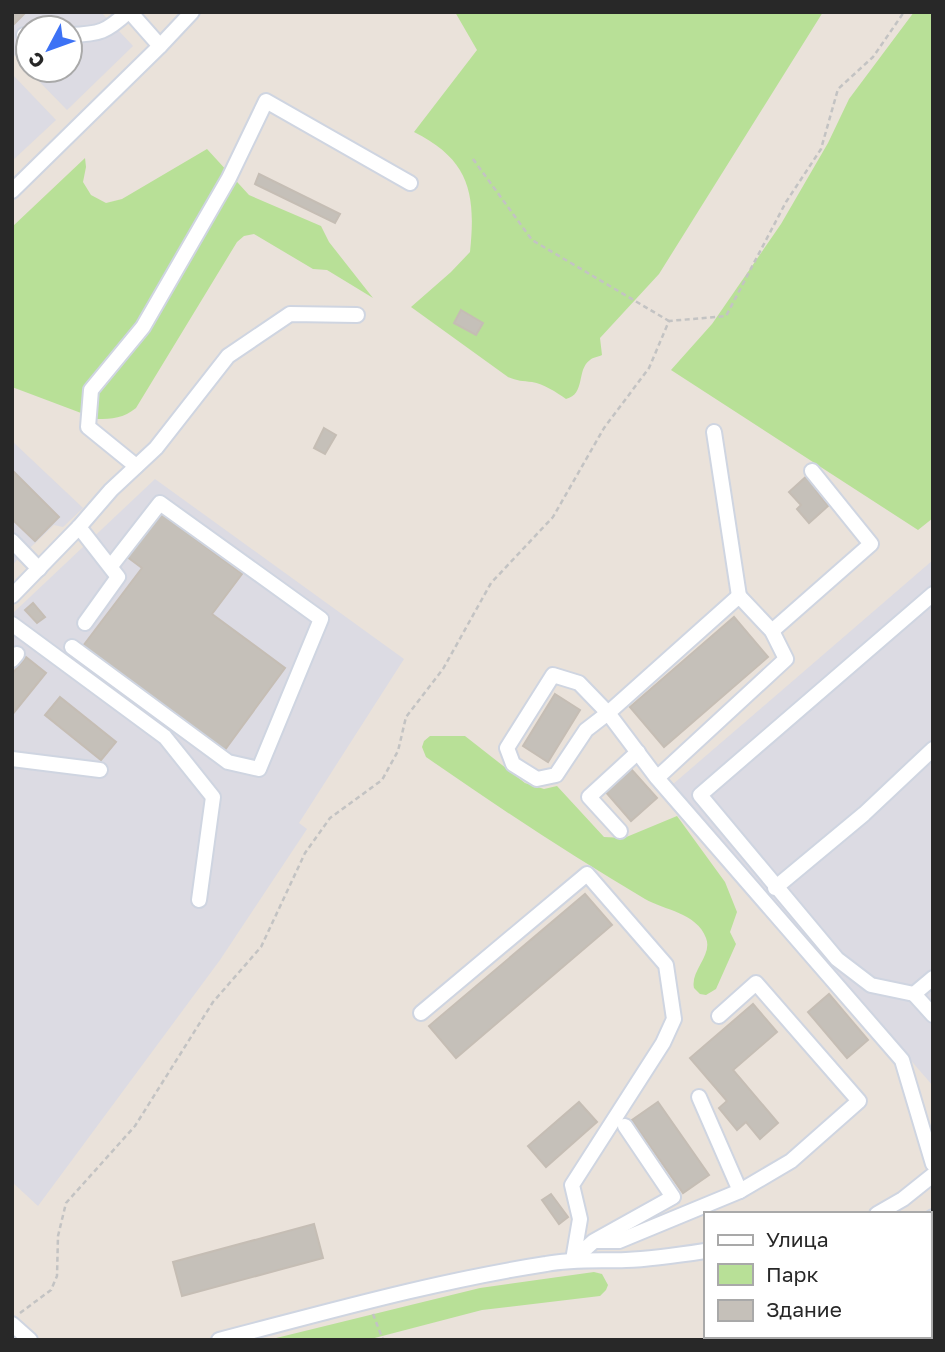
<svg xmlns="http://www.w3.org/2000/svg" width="945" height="1352" viewBox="0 0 945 1352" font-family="'Golos Text',sans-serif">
	<rect width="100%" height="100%" fill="#eae2da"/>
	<g fill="#dcdbe3">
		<path d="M12 12H101L133 46 67 110 28 70H70V28H28V69L12 53Z"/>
		<path d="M12 74 56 120 12 161Z"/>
		<path d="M12 441 83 508 63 527 54 525 12 565Z"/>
		<path d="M155 479 404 659 299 823 307 829 220 960 38 1206 12 1182V614Z"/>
		<path d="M933 560V1086L672 785Z"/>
	</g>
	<g fill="#b8e097">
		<path d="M455 12H823L659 274 600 338 602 355C598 357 593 357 590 360 576 370 586 394 566 399 556 392 544 384 532 382 523 381 517 381 508 377L411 307 451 272 470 252C476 194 470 160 414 132L477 50Z"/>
		<path d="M914 12H933V518L918 530 671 370 712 324 781 224 828 143 849 99Z"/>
		<path d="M207 149 249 195 321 226 329 242 373 298 327 270 313 269 254 234 244 236 237 242 136 408C124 418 112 419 97 419L12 387V227L85 158 86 167 83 182 91 195 106 203 122 199Z"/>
		<path d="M430 736H465L525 783 544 789 557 786 604 837 624 838 677 816 725 882 737 912 730 932 736 944 716 989 706 995 700 994 694 988C690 971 713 955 706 938 697 913 664 910 645 899 570 855 498 807 426 757L422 747 424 741Z"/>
		<path d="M594 1272 602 1274 608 1285 606 1290 600 1296 482 1310 367 1340H268L480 1288Z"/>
	</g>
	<g fill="#c5c0b9" stroke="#c5bdb4" stroke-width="2">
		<path d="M12 12H26L12 26Z"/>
		<path d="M259 174 340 214 335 223 255 184Z"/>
		<path d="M461 310 483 323 476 335 454 323Z"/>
		<path d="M324 428 336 435 325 454 314 448Z"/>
		<path d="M12 470 59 517 35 541 12 519Z"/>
		<path d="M810 473 821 487 816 491 828 506 809 523 797 509 801 505 789 492Z"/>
		<path d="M159 512 242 574 212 614 285 668 224 751 83 646 142 568 126 556Z"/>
		<path d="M33 603 45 617 37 623 25 610Z"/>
		<path d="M734 617 768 657 664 747 630 707Z"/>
		<path d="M26 657 46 673 12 715V674Z"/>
		<path d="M555 694 580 710 548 762 523 746Z"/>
		<path d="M60 697 116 742 101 760 45 715Z"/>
		<path d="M631 769 657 798 631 821 605 791Z"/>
		<path d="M585 894 612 925 456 1058 429 1026Z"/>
		<path d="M829 994 868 1040 847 1058 808 1012Z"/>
		<path d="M753 1004 777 1032 733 1070 778 1123 760 1139 746 1122 737 1130 719 1108 727 1101 690 1058Z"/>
		<path d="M579 1102 597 1122 546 1167 528 1146Z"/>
		<path d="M658 1102 709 1175 683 1193 632 1120Z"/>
		<path d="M551 1194 568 1217 559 1224 542 1200Z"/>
		<path d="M314 1224 323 1258 182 1296 173 1262Z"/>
		<path d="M933 1226V1264L929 1260V1229Z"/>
		<path d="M929 1315 933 1319V1340H898L895 1336H929Z"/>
	</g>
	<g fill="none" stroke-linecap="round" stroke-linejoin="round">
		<defs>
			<g id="minor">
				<path d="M130 12 160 46"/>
				<path d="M24 35H28"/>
				<path d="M70 35C100 34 106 32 128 12"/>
				<path d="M12 191 160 46 192 12"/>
				<path d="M714 432 739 596"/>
				<path d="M136 466 88 427 91 390 143 327 229 178 266 101 410 183"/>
				<path d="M79 527 111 490 156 448 228 356 290 314 357 315"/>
				<path d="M12 541 39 569"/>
				<path d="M12 596 79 527 118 577 85 623"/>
				<path d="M12 624 165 737 213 797 199 900"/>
				<path d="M772 631 871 544 812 471"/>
				<path d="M72 647 228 762 259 769 321 619 160 503 111 566"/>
				<path d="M12 660 17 654"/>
				<path d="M12 759 100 770"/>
				<path d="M657 778 608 713 579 683 553 675 507 748 513 764 537 779 556 775 586 730 608 713 739 596 772 631 786 659 657 778 902 1060 933 1164"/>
				<path d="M620 831 589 797 638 752"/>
				<path d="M775 888 864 814 933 749"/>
				<path d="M933 978 914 994 933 1015"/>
				<path d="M914 994 871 985 837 959 700 795 933 594"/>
				<path d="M421 1013 587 874 666 965 674 1019 663 1043 572 1185 580 1219 573 1260 594 1241 673 1197 625 1126"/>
				<path d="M719 1016 756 983 859 1101 791 1161 740 1191"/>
				<path d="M877 1214 903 1199 933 1175"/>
				<path d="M929 1220 933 1217"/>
				<path d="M596 1241H619L740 1191 699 1097"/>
				<path d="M929 1287 933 1291"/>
				<path d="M12 1324 30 1340"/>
				<path d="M877 1336 880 1340"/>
				<path d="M219 1340C327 1312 436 1281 546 1264 573 1259 599 1261 626 1260 653 1259 679 1255 705 1251"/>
			</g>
		</defs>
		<use href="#minor" stroke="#cfd5e1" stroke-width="18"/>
		<g stroke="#c3c3c3" stroke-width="2.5" stroke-dasharray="5 3.5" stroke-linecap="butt">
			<path d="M473 159 532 240 669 321"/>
			<path d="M20 1313 51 1290 57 1276 58 1236 66 1203 135 1126 213 1002 261 947 305 853 330 818 382 780 398 751 406 717 443 669 491 583 553 517 604 428 649 368 669 321 726 316 786 202 821 149 838 89 873 57 904 12"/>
			<path d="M373 1314 383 1340"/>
		</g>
		<use href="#minor" stroke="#fff" stroke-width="14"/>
	</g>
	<rect width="945" height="1352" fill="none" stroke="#282828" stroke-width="28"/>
	<rect x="704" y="1212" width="228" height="126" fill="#ffffff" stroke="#a9a9a9" stroke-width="2"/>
	<rect x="718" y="1235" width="35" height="10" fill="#ffffff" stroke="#a9a9a9" stroke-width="2"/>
	<text x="766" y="1247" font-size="21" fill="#282828">Улица</text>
	<rect x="718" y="1264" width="35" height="21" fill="#b8e097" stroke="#a9a9a9" stroke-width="2"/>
	<text x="766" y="1282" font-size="21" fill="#282828">Парк</text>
	<rect x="718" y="1300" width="35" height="21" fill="#c5c0b9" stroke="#a9a9a9" stroke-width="2"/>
	<text x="766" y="1317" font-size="21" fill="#282828">Здание</text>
	<g transform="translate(49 49) rotate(229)"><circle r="33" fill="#ffffff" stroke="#a9a9a9" stroke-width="2"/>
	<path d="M0-5L12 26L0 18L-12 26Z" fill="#3d72f5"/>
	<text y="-10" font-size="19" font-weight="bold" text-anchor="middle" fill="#282828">С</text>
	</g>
</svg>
